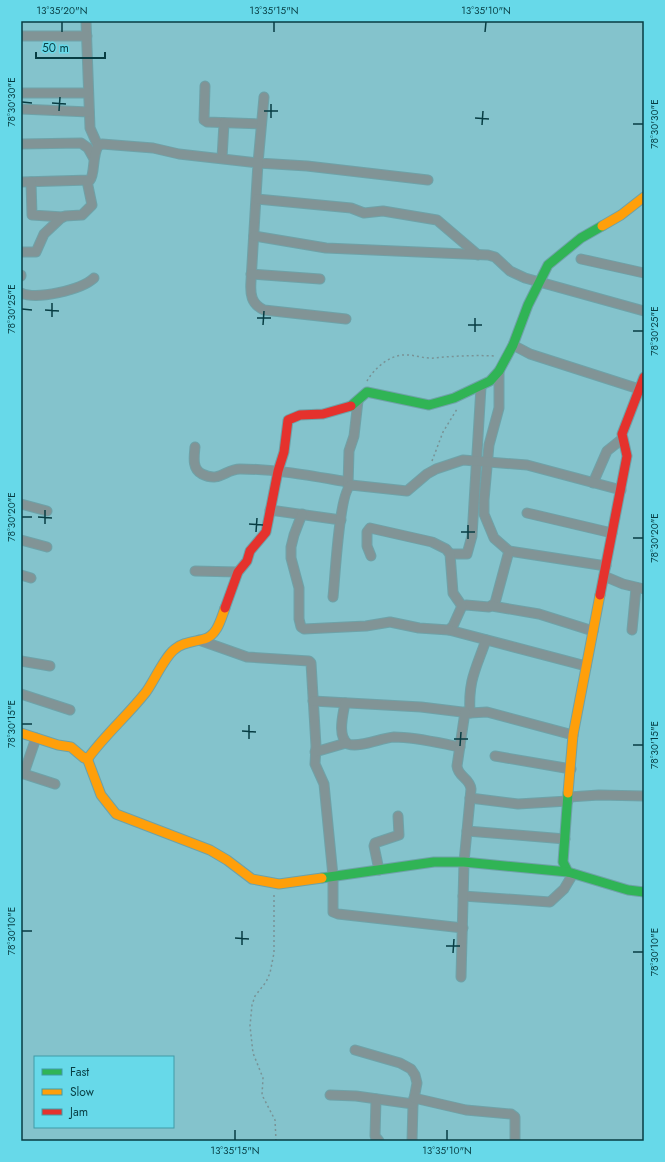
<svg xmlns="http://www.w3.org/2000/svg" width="665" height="1162" viewBox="0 0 665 1162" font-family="Jost,sans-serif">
	<rect width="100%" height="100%" fill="#84c3cc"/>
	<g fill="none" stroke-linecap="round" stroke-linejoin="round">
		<defs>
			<g id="street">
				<path d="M86 21 90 128 98 146"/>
				<path d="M21 36H87"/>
				<path d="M205 86 204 120 207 122 261 124"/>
				<path d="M21 93H88"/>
				<path d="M264 97 258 163 307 166 428 180"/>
				<path d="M21 109 89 112"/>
				<path d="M21 144 81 143 88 148 93 157"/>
				<path d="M222 158 224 123"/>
				<path d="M21 182 90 180C95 174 92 157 98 146L102 144 153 148 179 154 258 163 251 281C250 294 251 304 264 310L346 319"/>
				<path d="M31 182 32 215 63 217"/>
				<path d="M257 199 351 208 364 213 383 211 437 220 478 255"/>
				<path d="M254 236 326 248 488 255 495 257 510 271 525 278 644 311"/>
				<path d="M21 252H36L44 234 61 218 65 216 82 215 92 205 87 181"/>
				<path d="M581 259 644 273"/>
				<path d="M251 274 320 279"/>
				<path d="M21 275V276"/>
				<path d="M21 293C37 300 81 290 94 278"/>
				<path d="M513 345 530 354 639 389"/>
				<path d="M499 371V408L489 445 484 500V514L494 538 509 551 606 566"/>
				<path d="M195 447C194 457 192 469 202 474 220 483 225 469 240 469 276 469 312 476 348 482"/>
				<path d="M593 483 607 451 622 439"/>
				<path d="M348 486 349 451 354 436 358 401"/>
				<path d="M21 504 47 511"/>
				<path d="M270 510 341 520"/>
				<path d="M527 513 612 533"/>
				<path d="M302 514 294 535 291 547V558L299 588V619L301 627 304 629 366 626 390 622 419 628 449 630 453 626 462 606 466 605 489 607 495 603 509 551"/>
				<path d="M21 540 47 547"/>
				<path d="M450 554H467L472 536 481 387"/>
				<path d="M371 556 367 546V532L370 528 432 542 446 549 450 554 453 593 462 606"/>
				<path d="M195 571 238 572"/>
				<path d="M21 575 31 578"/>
				<path d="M604 576 623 584 644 589"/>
				<path d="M333 597C335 580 339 492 351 485L407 491 427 474 436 469 463 460 527 465 621 490"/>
				<path d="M492 606 539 614 593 631"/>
				<path d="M449 630 586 666"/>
				<path d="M632 630 636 588"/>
				<path d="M199 640 247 657 309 661 311 663 316 746 315 764 324 784 333 876V912L338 914 463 928"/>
				<path d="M21 661 50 666"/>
				<path d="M21 694 70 710"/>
				<path d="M313 701 421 707 470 713 487 712 573 735"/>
				<path d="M345 703C343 715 337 736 348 744 360 748 381 738 394 737 416 737 439 743 460 747"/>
				<path d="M470 713C468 680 476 669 486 640"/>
				<path d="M315 752 346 743"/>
				<path d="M495 756 571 769"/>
				<path d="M21 773 55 784"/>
				<path d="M24 773 36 738"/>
				<path d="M569 797 599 795 644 796"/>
				<path d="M470 798 518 804 568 801"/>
				<path d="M467 831 565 839"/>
				<path d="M379 870 374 846 375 843 399 835 398 816"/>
				<path d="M463 896 550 902 564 889 573 874"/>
				<path d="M461 977 464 862 471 789C470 778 458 777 457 766L465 712"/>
				<path d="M355 1050 400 1063 411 1069 415 1075 417 1083 413 1104 412 1141"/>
				<path d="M330 1095 356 1096 413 1104"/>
				<path d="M414 1098 466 1110 511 1114 515 1117V1141"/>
				<path d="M376 1099 375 1136 379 1141"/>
			</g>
			<g id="fast">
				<path d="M351 406 367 392 429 405 454 398 490 381 499 371 513 345 528 305 548 265 581 238 602 226"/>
				<path d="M568 793 563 862 568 872 628 890 644 892"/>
				<path d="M322 878 434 862H464L568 872"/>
			</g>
			<g id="slow">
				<path d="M602 226 621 215 644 197"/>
				<path d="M21 733 58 745 71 747 84 758 89 757C106 734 128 715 146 692 154 681 165 656 175 649 183 642 194 642 204 639 217 636 221 619 225 608"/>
				<path d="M87 758 101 795 116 814 210 850 227 860 252 879 279 884 322 878"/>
				<path d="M568 793 573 735 600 595"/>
			</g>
			<g id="jam">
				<path d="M600 595 627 456 622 434 644 377"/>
				<path d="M225 608 238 572 247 561 250 551 266 532 278 471 284 452 288 420 300 415 323 414 351 406"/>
			</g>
		</defs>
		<use href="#street" stroke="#6ea2a8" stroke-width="11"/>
		<use href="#fast" stroke="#6ea2a8" stroke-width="11"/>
		<use href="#slow" stroke="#6ea2a8" stroke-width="11"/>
		<use href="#jam" stroke="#6ea2a8" stroke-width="11"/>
		<g stroke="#789396" stroke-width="1.5" stroke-dasharray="2 3" stroke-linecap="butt">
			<path d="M367 381C374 369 388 356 403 355 413 354 424 359 434 358 454 356 474 355 495 356"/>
			<path d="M432 461 443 432 457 409"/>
			<path d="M274 895V953L270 973 266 982 255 996 252 1005 250 1026 253 1053 263 1078 262 1095 275 1120 276 1141"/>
		</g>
		<use href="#street" stroke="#819496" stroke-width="9"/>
		<use href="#fast" stroke="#30b455" stroke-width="9"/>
		<use href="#slow" stroke="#ff9f0a" stroke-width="9"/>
		<use href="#jam" stroke="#e5322d" stroke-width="9"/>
	</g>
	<path fill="none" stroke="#073d43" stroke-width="1.5" d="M62 32V22M274 32V22M485 32 486 22M22 102 32 103M52 103 66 104M59 111 60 97M264 111H278M271 118V104M475 118 489 119M633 124H643M482 125 483 111M22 309 32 310M45 310 59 311M52 317V303M257 318H271M263 325 264 311M468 325H482M633 331H643M475 332V318M22 517H32M38 517 52 518M45 524V510M249 524 263 525M256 532 257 518M461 532H475M633 538H643M468 539V525M22 724H32M242 731 256 732M249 739V725M454 739H468M633 745H643M460 746 461 732M22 931H32M235 938 249 939M242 945V931M446 946H460M633 952H643M453 953 454 939M235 1140V1130M447 1140V1130"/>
	<rect width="665" height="1162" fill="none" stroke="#67d9e9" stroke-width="44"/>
	<rect x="34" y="1056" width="140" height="72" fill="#67d9e9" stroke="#419ba7"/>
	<rect x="42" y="1069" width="20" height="6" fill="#30b455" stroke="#419ba7"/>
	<text x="70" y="1076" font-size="12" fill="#073d43">Fast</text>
	<rect x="42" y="1089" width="20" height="6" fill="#ff9f0a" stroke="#419ba7"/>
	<text x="70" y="1096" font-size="12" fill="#073d43">Slow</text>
	<rect x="42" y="1109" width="20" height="6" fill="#e5322d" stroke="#419ba7"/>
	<text x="70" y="1116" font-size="12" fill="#073d43">Jam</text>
	<path d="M36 52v6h69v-6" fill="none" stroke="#073d43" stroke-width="2"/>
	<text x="42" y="52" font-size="12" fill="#073d43" stroke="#67d9e9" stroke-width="3" paint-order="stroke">50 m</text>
	<rect x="22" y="22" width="621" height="1118" fill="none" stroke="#073d43" stroke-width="1.5"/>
	<g font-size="10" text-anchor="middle" fill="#073d43">
		<text x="62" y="14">13°35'20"N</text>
		<text x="274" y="14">13°35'15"N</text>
		<text x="486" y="14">13°35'10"N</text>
		<text transform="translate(11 102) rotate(-90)" y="4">78°30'30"E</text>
		<text transform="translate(654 124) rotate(-90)" y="4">78°30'30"E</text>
		<text transform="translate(11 309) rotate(-90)" y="4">78°30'25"E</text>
		<text transform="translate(654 331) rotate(-90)" y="4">78°30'25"E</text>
		<text transform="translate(11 517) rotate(-90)" y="4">78°30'20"E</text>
		<text transform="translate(654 538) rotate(-90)" y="4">78°30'20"E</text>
		<text transform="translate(11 724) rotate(-90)" y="4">78°30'15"E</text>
		<text transform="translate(654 745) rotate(-90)" y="4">78°30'15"E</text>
		<text transform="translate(11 931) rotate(-90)" y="4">78°30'10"E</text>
		<text transform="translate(654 952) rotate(-90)" y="4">78°30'10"E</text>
		<text x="235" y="1154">13°35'15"N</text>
		<text x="447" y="1154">13°35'10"N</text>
	</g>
</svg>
